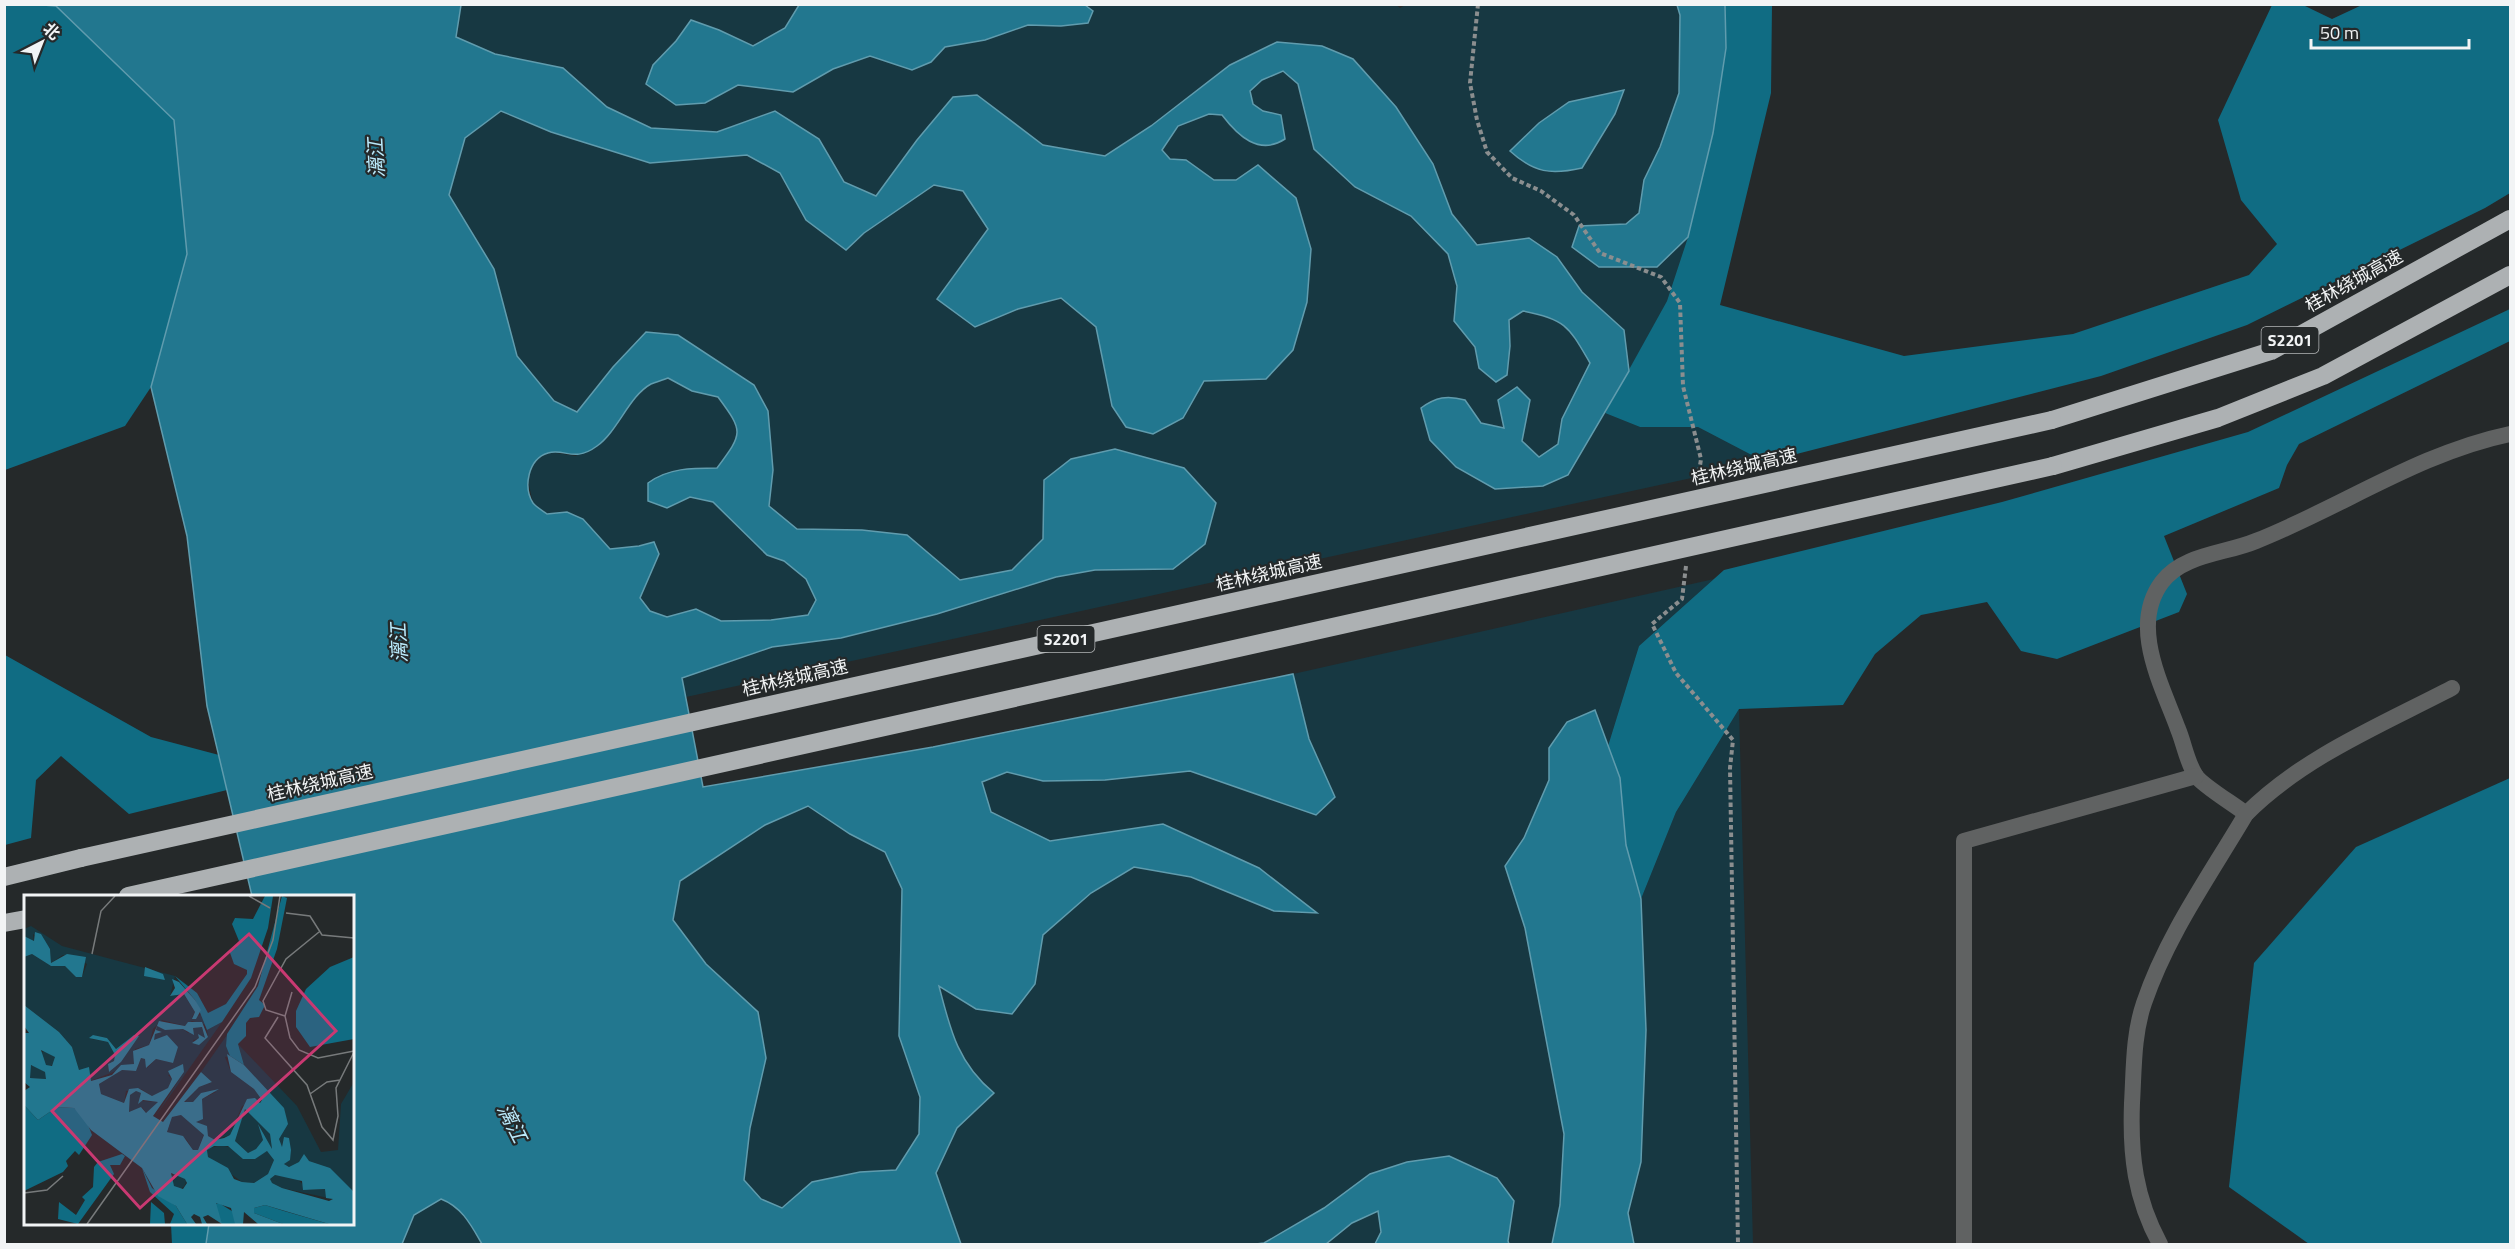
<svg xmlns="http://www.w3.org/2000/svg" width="2515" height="1249" viewBox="0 0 2515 1249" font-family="'Titillium Web','Noto Sans SC',sans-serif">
	<rect width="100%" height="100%" fill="#25292a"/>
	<g fill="#173842" fill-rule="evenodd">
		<path d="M1395 4 1400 8 1407 4 1677 5 1680 15 1679 93 1660 147 1644 180 1639 213 1626 224 1605 225 1657 267 1688 237 1667 301 1629 371 1624 330 1582 292 1557 257 1529 238 1477 245 1452 214 1433 164 1322 46 1151 126 1105 156 1043 145 977 95 953 97 917 140 876 196 844 182 819 139 775 111 717 132 651 128 607 107 563 68 495 54 456 37 461 5H799L785 28 753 46 719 30 691 21 647 83 676 105 705 103 738 85 793 92 833 69 871 56 912 69 931 62 945 47 985 40 1028 25 1061 26 1088 23 1092 12 1085 5ZM1624 91 1615 114 1582 168C1550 175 1534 173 1510 151L1539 123 1569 102Z"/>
		<path d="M1283 71 1298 84 1307 115 1355 187 1411 216 1448 254 1457 286 1454 321 1475 347 1479 369 1510 346 1509 320 1523 311C1567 320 1569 326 1590 363L1562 419 1558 444 1539 458 1522 441 1530 400 1505 428 1481 423 1465 400H1432L1421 408 1430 440 1568 475 1605 413 1640 427H1698L1765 462 686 697 682 678 772 647 841 638 937 614 1056 577 1095 570 1173 569 1216 503 1184 468 1115 449 1044 480 1043 539 1012 570 960 581 907 535 862 530 797 529 769 505 773 470 768 412 754 385 613 367 577 412 554 401 517 356 494 269 449 195 465 137 501 111 551 132 650 163 747 155 780 173 806 220 846 250 864 233 934 185 963 191 989 229 937 299 1018 309 1061 298 1096 327 1112 406 1183 418 1204 381 1266 379 1236 180H1214L1186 160 1170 159 1162 150 1178 126 1209 114 1222 115C1237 136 1259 156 1285 139L1263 111 1253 104 1250 91 1262 80Z"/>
		<path d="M668 378 692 391 718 397C744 432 743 433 717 468 692 468 668 468 648 483L667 508 690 497 713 502 767 555 784 561 806 579 816 600 808 615 771 620 721 621 696 609 667 617 649 611 640 599 659 554 639 546 610 549 583 519 567 512 547 514 533 503 527 476 536 460 550 452 576 456 649 385Z"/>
		<path d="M1714 579 1639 646 1608 746 1595 711 1567 722 1549 748V780L1524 838 1505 866 1525 928 1564 1134 1560 1205 1552 1244H1509L1508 1241 1514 1201 1497 1178 1449 1156 1407 1162 1370 1174 1324 1208 1264 1243 1256 1244H961L936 1173 957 1128 994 1093C957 1063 950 1029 938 985L976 1009 1035 984 1043 935 1091 893 1134 867 1191 877 1274 911 1163 824 1050 841 991 811 982 782 1007 772 1043 781 1105 780 1190 771 1249 790 1335 797 1309 739 1293 674Z"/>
		<path d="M1739 709 1753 1244H1634L1628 1213 1641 1162 1646 1030 1641 899 1676 812Z"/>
		<path d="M808 806 850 834 885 852 902 889 899 1036 920 1097 919 1134 896 1170 860 1172 812 1182 782 1208 761 1199 744 1180 750 1128 758 1012 706 964 673 920 680 881 765 825Z"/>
		<path d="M441 1199C462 1207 471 1225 482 1244H402L414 1214Z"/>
		<path d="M1378 1211 1381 1232 1375 1244H1326L1352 1223Z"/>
	</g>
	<g fill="#106c83">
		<path d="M5 5 56 6 174 120 187 254 151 387 125 426 5 470Z"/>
		<path d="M1725 5H1772L1771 93 1720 305 1904 356 2073 334 2249 275 2277 244 2241 200 2218 120 2272 5H2303L2332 19 2362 5H2510V193L2485 208 2247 325 2101 376 1765 462 1698 427H1640L1605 413 1667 301 1688 237 1713 133 1726 48Z"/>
		<path d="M2510 309V341L2299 444 2287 465 2279 488 2164 536 2187 594 2179 612 2057 659 2021 651 1987 602 1921 615 1875 654 1843 705 1739 709 1676 812 1641 899 1626 845 1620 778 1608 746 1639 646 1724 570 2002 502 2248 432Z"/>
		<path d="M5 655 151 737 219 755 227 790 129 814 61 756 36 780 31 838 5 845Z"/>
		<path d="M2510 778V1244H2309L2229 1187 2254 963 2356 847Z"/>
		<path d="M171 1224H209L206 1244H172Z"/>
	</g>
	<g fill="#22778f" stroke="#609cae" stroke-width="1.5" fill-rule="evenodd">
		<path d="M43 5H461L456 37 495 54 563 68 607 107 651 128 717 132 775 111 819 139 844 182 876 196 917 140 953 97 977 95 1043 145 1105 156 1151 126 1230 65 1277 42 1322 46 1353 59 1396 107 1433 164 1452 214 1477 245 1529 238 1557 257 1582 292 1624 330 1629 371 1568 475 1543 486 1495 489 1456 467 1430 440 1421 408C1436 397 1447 395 1465 400L1481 423 1504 428 1498 400 1517 387 1530 400 1522 441 1539 457 1558 444 1562 419 1590 363C1569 327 1566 319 1523 311L1509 320 1510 346 1507 375 1496 382 1479 368 1475 347 1454 321 1457 286 1448 254 1411 216 1355 187 1314 149 1298 84 1283 71 1262 80 1250 91 1253 104 1263 111 1281 115 1285 139C1259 156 1238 136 1222 115L1209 114 1178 126 1162 150 1170 159 1186 160 1214 180H1236L1258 165 1296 198 1311 249 1307 302 1293 350 1266 379 1204 381 1183 418 1153 434 1126 427 1112 406 1096 327 1061 298 1018 309 975 327 937 299 988 229 963 191 934 185 864 233 846 250 806 220 780 173 747 155 650 163 551 132 501 111 465 138 449 195 494 269 517 356 554 401 577 412 613 367 646 332 678 335 754 385 768 411 773 470 769 506 797 529 862 530 907 535 960 580 1012 570 1043 539 1044 480 1071 459 1115 449 1184 468 1216 503 1205 544 1173 569 1095 570 1056 577 937 614 841 638 772 647 682 678 703 787 933 747 1293 674 1309 739 1335 797 1316 815 1190 771 1105 780 1043 781 1007 772 982 782 991 812 1050 841 1163 824 1259 868 1317 913 1274 911 1191 877 1134 867 1091 893 1043 935 1035 984 1012 1014 976 1009 939 986C950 1029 958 1064 994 1093L957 1128 936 1173 961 1244H482C471 1225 462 1207 441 1199L414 1215 402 1244H206L209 1224H352V896H252L207 706 187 536 151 387 187 254 174 120 56 6ZM668 378 692 391 718 397C744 432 743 433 717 468 692 468 668 468 648 483V501L667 508 690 497 713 502 767 555 784 561 806 579 816 600 808 615 771 620 721 621 696 609 667 617 650 611 640 598 659 554 654 542 639 546 610 549 583 519 567 512 547 514C543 511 536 507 533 503 523 487 528 459 548 453 565 448 574 463 597 446 618 431 629 396 651 384 656 382 663 380 668 378ZM808 806 850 834 885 852 902 889 899 1036 920 1097 919 1134 896 1170 860 1172 812 1182 782 1208 761 1199 744 1180 750 1128 766 1058 758 1012 706 964 673 920 680 881 765 825Z"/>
		<path d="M1085 5 1093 11 1088 23 1061 26 1028 25 985 40 945 47 931 62 912 70 870 56 833 69 793 92 738 85 705 103 676 105 646 84 653 65 676 41 691 20 719 30 753 46 785 28 799 5Z"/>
		<path d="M1677 5H1725L1726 48 1713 133 1688 237 1657 267H1599L1572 247 1579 226 1626 224 1639 213 1644 180 1660 147 1679 93 1680 15Z"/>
		<path d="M1624 90 1615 114 1582 168C1551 175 1534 173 1510 151L1539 123 1569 102Z"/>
		<path d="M1595 710 1620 778 1626 845 1641 899 1646 1030 1641 1162 1628 1213 1634 1244H1552L1560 1205 1564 1134 1525 928 1505 866 1524 838 1549 780V748L1567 722Z"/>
		<path d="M1449 1156 1497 1178 1514 1201 1508 1241 1509 1244H1375L1381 1232 1378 1211 1352 1223 1326 1244H1256L1264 1243 1324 1208 1370 1174 1407 1162Z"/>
	</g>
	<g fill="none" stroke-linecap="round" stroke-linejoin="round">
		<g stroke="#8b8e8f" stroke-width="4" stroke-dasharray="4.5 3" stroke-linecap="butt">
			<path d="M1478 4 1470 83 1477 120 1487 152 1512 178 1541 191 1574 215 1600 253 1661 277 1680 303 1683 386 1701 459 1698 479"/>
			<path d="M1686 566 1682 599 1652 624 1676 673 1733 740 1730 768 1738 1244"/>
		</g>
		<g stroke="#606262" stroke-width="16">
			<path d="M2246 814C2235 805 2203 786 2196 776 2187 763 2184 743 2178 729 2162 685 2129 626 2162 582 2183 554 2225 554 2256 541 2342 507 2419 453 2510 434"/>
			<path d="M1964 1244V841L2196 776"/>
			<path d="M2160 1244C2135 1198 2130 1155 2132 1103 2134 1070 2133 1035 2144 1003 2167 935 2210 875 2246 814 2303 757 2381 725 2452 688"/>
		</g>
		<g stroke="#adb1b3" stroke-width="18">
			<path d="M2052 420 2271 351 2510 219"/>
			<path d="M2053 466 2218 418 2323 376 2510 275"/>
			<path d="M4 877 81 858"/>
			<path d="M4 923 26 919"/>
		</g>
		<g stroke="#adb1b3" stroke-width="18">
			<path d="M81 858 2052 420"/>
			<path d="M128 896 2053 466"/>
		</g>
	</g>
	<g text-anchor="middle" stroke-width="4.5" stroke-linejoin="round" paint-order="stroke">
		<g fill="#25292a" stroke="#b4b7b8" stroke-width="1.5">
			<rect x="2261.5" y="327" width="57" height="26" rx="4.5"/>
			<rect x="1037.5" y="626" width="57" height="26" rx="4.5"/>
		</g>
		<g font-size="16" font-weight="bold" fill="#f2f4f5">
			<text x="2290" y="346">S2201</text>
			<text x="1066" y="645">S2201</text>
		</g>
		<g font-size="18" fill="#f2f4f5" stroke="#25292a">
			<text transform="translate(2354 281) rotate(-29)" y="6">桂林绕城高速</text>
			<text transform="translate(1744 467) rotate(-13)" y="6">桂林绕城高速</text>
			<text transform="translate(1269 573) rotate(-13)" y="6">桂林绕城高速</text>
			<text transform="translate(795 678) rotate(-13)" y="6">桂林绕城高速</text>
			<text transform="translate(320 783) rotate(-13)" y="6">桂林绕城高速</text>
		</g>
		<g font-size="20" font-style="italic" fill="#baeafb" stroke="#25292a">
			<text transform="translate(376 158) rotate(-93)" y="7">漓江</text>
			<text transform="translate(399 643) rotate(-93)" y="7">漓江</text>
			<text transform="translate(512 1123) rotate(63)" y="7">漓江</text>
		</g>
	</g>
	<g transform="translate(24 895)">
		<rect width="330" height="330" fill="#25292a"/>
		<path d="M7 31 38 51 151 81 146 101 160 99 171 117 168 122 176 120 177 115 182 130 168 126 161 131 138 125 129 134 125 150 111 154 110 169 66 186 65 176 55 175 48 152 35 137 0 110V62L8 59 27 71H41L52 82H58L63 69 49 60H39L27 68 26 54 19 45 9 39 10 47 0 41V34ZM69 140 83 143 92 154 110 140V145L97 167 85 177 84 169 90 166 91 160 84 147 68 144ZM198 127 131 222 160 177 144 180 148 184 144 193 128 201 117 194 102 196 100 208 77 199 75 189 97 175 112 176 117 163 121 164 123 173 132 164 149 168 137 143 129 146 131 139 138 137 132 135 133 131 141 135 159 134 164 138 171 131 178 132 181 143 169 145 171 149 184 142 183 135ZM203 140 206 161 201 162 207 177 230 194 238 205 218 211 206 240 191 245 184 241 180 231 171 227 178 220V204L192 197 177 198 169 207 160 208 175 192 188 187 177 177ZM214 149 273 211 297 257 314 255 317 209 330 187 329 296 299 271 285 266 265 272 260 269 265 264V246L259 245 258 252 256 250 245 199 220 170ZM16 163a8 8 0 1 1 16 0a8 8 0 1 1-16 0ZM9 169 21 177 23 184 6 183 4 174ZM112 196 117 198V206L135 207 122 218 118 212 105 217 106 200ZM221 213 246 239 248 255 235 230 239 245 232 254 224 258 211 246ZM157 220 180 239 174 255H169L162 244 143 237 148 222ZM197 250 234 260 243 256 250 265 244 279 230 288 218 287 184 262 183 254ZM146 286a8 8 0 1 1 16 0a8 8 0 1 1-16 0ZM251 280 272 283 285 295 301 294 309 304 258 293 247 288 246 284Z" fill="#173842" fill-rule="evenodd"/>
		<path d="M241 1H249L244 33 227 83 198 127 183 135 171 105 151 81 173 98 184 118 202 109 223 79V75L210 69 205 55 212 53 215 46 208 29 211 23 229 24ZM258 1 263 3 253 54 235 105 241 110 235 122 226 123 222 128V141L214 149 220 170 206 161 202 151 203 139 234 91ZM330 62V144L286 152 272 132V116L282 94 306 72ZM0 210 14 225 33 212 50 213 61 222 68 240 55 260 51 256 42 266 44 271 39 277 0 296ZM98 259 101 261 96 270H86L90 279 54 329 34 324 35 307 52 320 61 305 58 302 69 292 70 272 74 267ZM118 273 128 293 152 311 163 329H146L150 319 126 297ZM127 307 140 318 141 329H126ZM195 308 211 318V329H198L194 323 190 309ZM241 310 260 316 305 329H259L230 318V313Z" fill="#106c83"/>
		<path d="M11 37 17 39 26 54 27 68 43 59 62 62 58 82H52L41 71H27L8 59 0 62V41L10 46ZM121 72 139 79 141 85 120 81ZM148 84 155 87 171 105 177 115 172 124H168L171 117 160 99 146 101 151 93ZM0 110 35 137 48 152 55 175 65 172 67 186 88 180 97 170 110 169 109 156 125 150 135 126 161 131 164 127H178L184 142 175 150 168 148 175 143 174 139 181 143 178 132 169 133 170 140 159 134 141 135 133 131 132 135 138 137 131 139 130 145 143 140 154 152 149 168 132 164 122 173 121 164 117 163 112 176 98 175 75 189 77 199 100 208 105 194 114 193 128 201 144 193 148 184 144 176 159 169 160 177 129 221 139 227 177 177 188 187 175 192 160 207H169L177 198 195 194 178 204 179 224 172 227 183 231 184 241 191 245 200 243 206 240 223 204 231 203 236 208 238 205 230 194 207 177 203 159 220 170 260 213 264 229 255 244 258 252 260 242 265 243 267 255 266 265 260 269 265 272 275 267 280 259 285 266 306 273 330 297V329H305L241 310 230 313V318L259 329H234L220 317 219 329H211L207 313 192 308 198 329 184 320 179 322 183 329H178L176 322 170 319 167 322 172 329H163L152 311 134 301 118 273 67 235 50 213 33 212 14 225 0 210V196L6 192 0 187V138H5L0 131ZM17 155 31 162 28 171 22 170ZM7 170 21 177 22 184 6 183ZM112 196 117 198 114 209 119 205 134 207 122 218 117 212 105 217 106 200ZM221 214 246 239 248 254 234 229 239 245 232 254 224 258 211 246ZM157 220 180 240 174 255H169L159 241 143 237 148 222ZM190 251H204L219 264H231L243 256 250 265 244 279 230 288 218 287 210 284 204 273 184 262 183 255ZM147 278 161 284 163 288 159 294 150 291ZM251 280 278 286 279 295 301 294 302 303 309 304 305 306 258 293 248 288 246 284ZM69 140 83 143 92 154 110 140 115 141 97 167 85 177 84 169 90 166 91 160 84 147 65 143Z" fill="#22778f" fill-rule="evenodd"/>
		<path fill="none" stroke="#777a7b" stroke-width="1.5" d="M225 1 246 13M262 18 286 21 298 40 330 43M68 59 77 16 91 1M268 97 261 121 266 143 275 155 294 163 330 156M261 121 242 115 239 106 262 64 295 37M254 122 241 143 283 190 298 232 309 245 314 221 312 193 330 157M286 199 303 187 316 185M0 298 23 295 39 281M63 329 231 92 249 45 256 1"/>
		<path fill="#c93972" fill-opacity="0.15" stroke="#c93972" stroke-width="3" d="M225 39 312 136 116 313 28 216Z"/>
		<rect width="330" height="330" fill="none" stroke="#f2f4f5" stroke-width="3"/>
	</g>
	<rect width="2515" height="1249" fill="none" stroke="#f2f4f5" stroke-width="12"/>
	<g transform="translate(42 42) rotate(42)" stroke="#25292a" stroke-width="4.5" paint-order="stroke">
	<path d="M0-4.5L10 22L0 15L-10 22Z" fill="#f2f4f5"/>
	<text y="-9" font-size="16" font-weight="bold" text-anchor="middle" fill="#f2f4f5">北</text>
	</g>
	<path d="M2311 39v9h158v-9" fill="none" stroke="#f2f4f5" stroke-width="3"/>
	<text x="2320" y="39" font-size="18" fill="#f2f4f5" stroke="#25292a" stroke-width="4.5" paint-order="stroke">50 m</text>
</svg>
